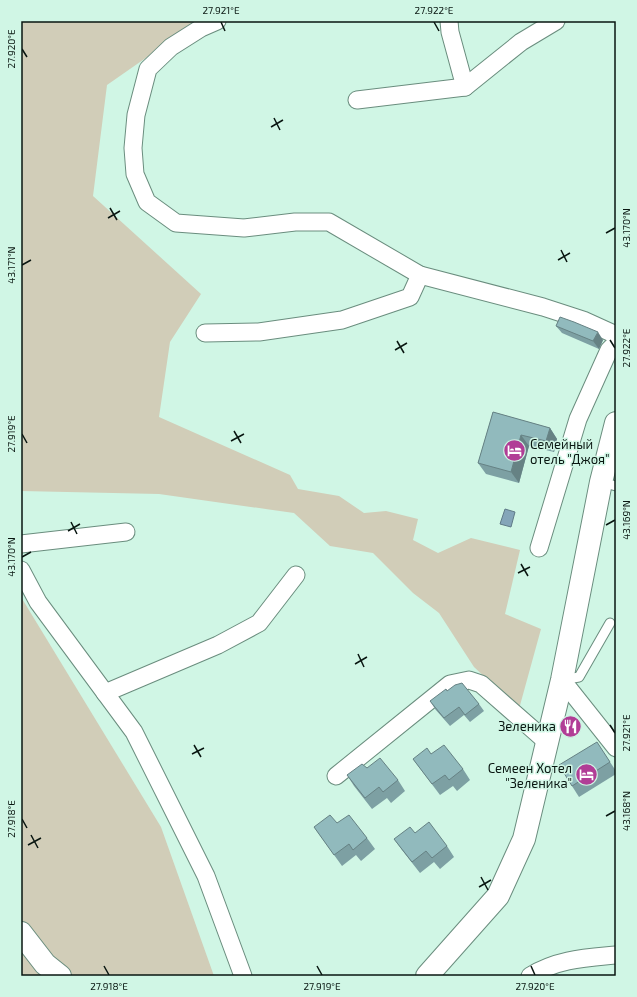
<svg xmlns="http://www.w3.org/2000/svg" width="637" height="997" viewBox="0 0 637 997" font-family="'Exo 2',sans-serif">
	<rect width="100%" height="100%" fill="#d0f6e5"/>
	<g fill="#d1cdb8">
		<path d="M21 21H202L196 23 107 85 93 196 201 294 170 342 159 417 290 475 298 489 339 496 364 513 386 511 418 519 413 540 438 553 471 538 520 550 505 614 541 629 519 709 474 667 439 613 413 593 373 553 330 546 294 513 159 494 21 491Z"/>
		<path d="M21 597 161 827 214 976H21Z"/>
	</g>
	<path fill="#84a5b9" stroke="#5f7a87" d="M505 509 515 512 511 527 500 524Z"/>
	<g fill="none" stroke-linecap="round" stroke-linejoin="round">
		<defs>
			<g id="lane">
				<path d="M601 482 616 486"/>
				<path d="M562 680 579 677 610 623"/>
			</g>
			<g id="street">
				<path d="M217 21 201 28 171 47 148 69 136 115 133 148 135 174 147 202 176 223 244 228 295 222H329L420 275 543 307 583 320 616 335"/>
				<path d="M449 21 450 32 465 87"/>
				<path d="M357 100 465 87 521 42 556 21"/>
				<path d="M205 333 259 332 342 320 410 297 420 275"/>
				<path d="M21 544 126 532"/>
				<path d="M539 548 578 419 609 350 616 343"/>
				<path d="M21 570 38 602 134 732 206 876 243 976"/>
				<path d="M562 680 616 748"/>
				<path d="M105 693 218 645 259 623 296 575"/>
				<path d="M336 776 450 684 469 680 481 684 547 742"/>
				<path d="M530 976C558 959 585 958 616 955"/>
			</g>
			<g id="secondary">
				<path d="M21 933 45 964 60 976"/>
				<path d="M427 976 498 896 524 839 562 680 601 482 616 423"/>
			</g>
		</defs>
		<use href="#lane" stroke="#6a8d7e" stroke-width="11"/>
		<use href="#street" stroke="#6a8d7e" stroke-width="19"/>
		<use href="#secondary" stroke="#6a8d7e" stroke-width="24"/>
		<use href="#lane" stroke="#fff" stroke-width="9"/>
		<use href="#street" stroke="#fff" stroke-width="17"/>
		<use href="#secondary" stroke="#fff" stroke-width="22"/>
	</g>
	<g fill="#7da0a3">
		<path d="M556 326 603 340 599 349 562 333Z"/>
		<path d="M493 412 550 428 557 439 554 452 529 446 519 483 486 474 478 463Z"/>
		<path d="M447 691 479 704 484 711 470 722 464 715 450 726 435 709 430 701Z"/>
		<path d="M604 753 616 771V774L579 797 572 786Z"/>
		<path d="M431 754 463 769 470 780 457 791 453 786 440 795 413 759Z"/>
		<path d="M367 768 398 780 405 791 391 803 387 798 372 809 354 786 347 775Z"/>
		<path d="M337 823 367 838 375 849 361 861 356 855 342 866 314 827Z"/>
		<path d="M394 839 447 846 454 857 440 869 434 862 420 873 402 850Z"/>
	</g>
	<g fill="#668284">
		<path d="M598 332 603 340 599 349 593 341Z"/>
		<path d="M550 428 557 439 554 452 546 441Z"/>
		<path d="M521 435 529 446 519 483 511 472Z"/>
	</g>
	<g fill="#91babd" stroke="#668284">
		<path d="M560 317 574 322 598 332 593 341 556 326Z"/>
		<path d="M493 412 550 428 546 441 521 435 511 472 478 463Z"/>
		<path d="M462 683 479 704 465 715 459 707 444 718 430 701 446 689 447 691 455 685Z"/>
		<path d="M597 742 610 762 572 786 559 765Z"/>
		<path d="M444 745 463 769 449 780 445 775 432 784 413 759 427 748 431 754Z"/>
		<path d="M380 758 398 780 383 792 379 787 365 798 347 775 362 764 367 768Z"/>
		<path d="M330 815 337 823 349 815 367 838 353 850 349 844 334 855 314 827Z"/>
		<path d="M429 822 447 846 432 858 426 851 412 862 394 839 410 827 415 833Z"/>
	</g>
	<path fill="none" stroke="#091611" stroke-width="1.5" d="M221 22 225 31M434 22 439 31M22 49 27 57M274 118 280 130M271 127 283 120M110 208 117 220M108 218 120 211M606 233 615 228M561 250 567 262M558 260 570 253M22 265 31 260M610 340 615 348M397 341 404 353M395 350 407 343M234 431 241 443M22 434 27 443M231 441 244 434M71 522 77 534M606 525 615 520M68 531 80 524M22 557 31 552M521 564 528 576M518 573 530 567M358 654 364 667M355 664 367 657M610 725 615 733M194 745 201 757M192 754 204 748M606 816 615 811M22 819 27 828M31 835 38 848M28 845 41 838M481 877 488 890M479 887 491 880M104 966 109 975M317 966 322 975M531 966 535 975"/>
	<defs>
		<symbol id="hotel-disc" viewBox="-11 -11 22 22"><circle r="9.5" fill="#b13d96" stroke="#d0f6e5"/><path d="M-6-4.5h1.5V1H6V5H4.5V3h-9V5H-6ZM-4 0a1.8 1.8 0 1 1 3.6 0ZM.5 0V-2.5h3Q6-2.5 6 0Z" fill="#fff"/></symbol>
		<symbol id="restaurant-disc" viewBox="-11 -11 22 22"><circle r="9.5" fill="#b13d96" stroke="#d0f6e5"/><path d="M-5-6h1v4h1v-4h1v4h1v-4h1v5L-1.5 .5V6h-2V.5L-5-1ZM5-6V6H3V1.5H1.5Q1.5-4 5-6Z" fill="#fff"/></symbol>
	</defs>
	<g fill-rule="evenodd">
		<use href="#hotel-disc" x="502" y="438" width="25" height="25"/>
		<use href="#restaurant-disc" x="558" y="714" width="25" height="25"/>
		<use href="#hotel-disc" x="574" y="762" width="25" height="25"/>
	</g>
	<g text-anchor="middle" stroke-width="3" stroke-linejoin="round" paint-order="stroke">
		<g font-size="13" fill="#091611" stroke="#d0f6e5" text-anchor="end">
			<text x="530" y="449" text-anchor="start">Семейный<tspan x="530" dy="15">отель "Джоя"</tspan></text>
			<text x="556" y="731">Зеленика</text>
			<text x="572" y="773">Семеен Хотел<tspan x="572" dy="15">"Зеленика"</tspan></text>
		</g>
	</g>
	<rect width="637" height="997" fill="none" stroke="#d0f6e5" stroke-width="44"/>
	<rect x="22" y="22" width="593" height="953" fill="none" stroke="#091611" stroke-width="1.5"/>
	<g font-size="10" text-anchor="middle" fill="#091611">
		<text x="221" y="14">27.921°E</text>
		<text x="434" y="14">27.922°E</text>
		<text transform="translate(11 49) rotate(-90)" y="4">27.920°E</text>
		<text transform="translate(626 228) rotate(-90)" y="4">43.170°N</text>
		<text transform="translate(11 265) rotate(-90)" y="4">43.171°N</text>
		<text transform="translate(626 348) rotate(-90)" y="4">27.922°E</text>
		<text transform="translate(11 434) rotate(-90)" y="4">27.919°E</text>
		<text transform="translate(626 520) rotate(-90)" y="4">43.169°N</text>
		<text transform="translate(11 557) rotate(-90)" y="4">43.170°N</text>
		<text transform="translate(626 733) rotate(-90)" y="4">27.921°E</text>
		<text transform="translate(626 811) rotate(-90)" y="4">43.168°N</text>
		<text transform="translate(11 819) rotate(-90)" y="4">27.918°E</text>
		<text x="109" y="990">27.918°E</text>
		<text x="322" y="990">27.919°E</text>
		<text x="535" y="990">27.920°E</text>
	</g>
</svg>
